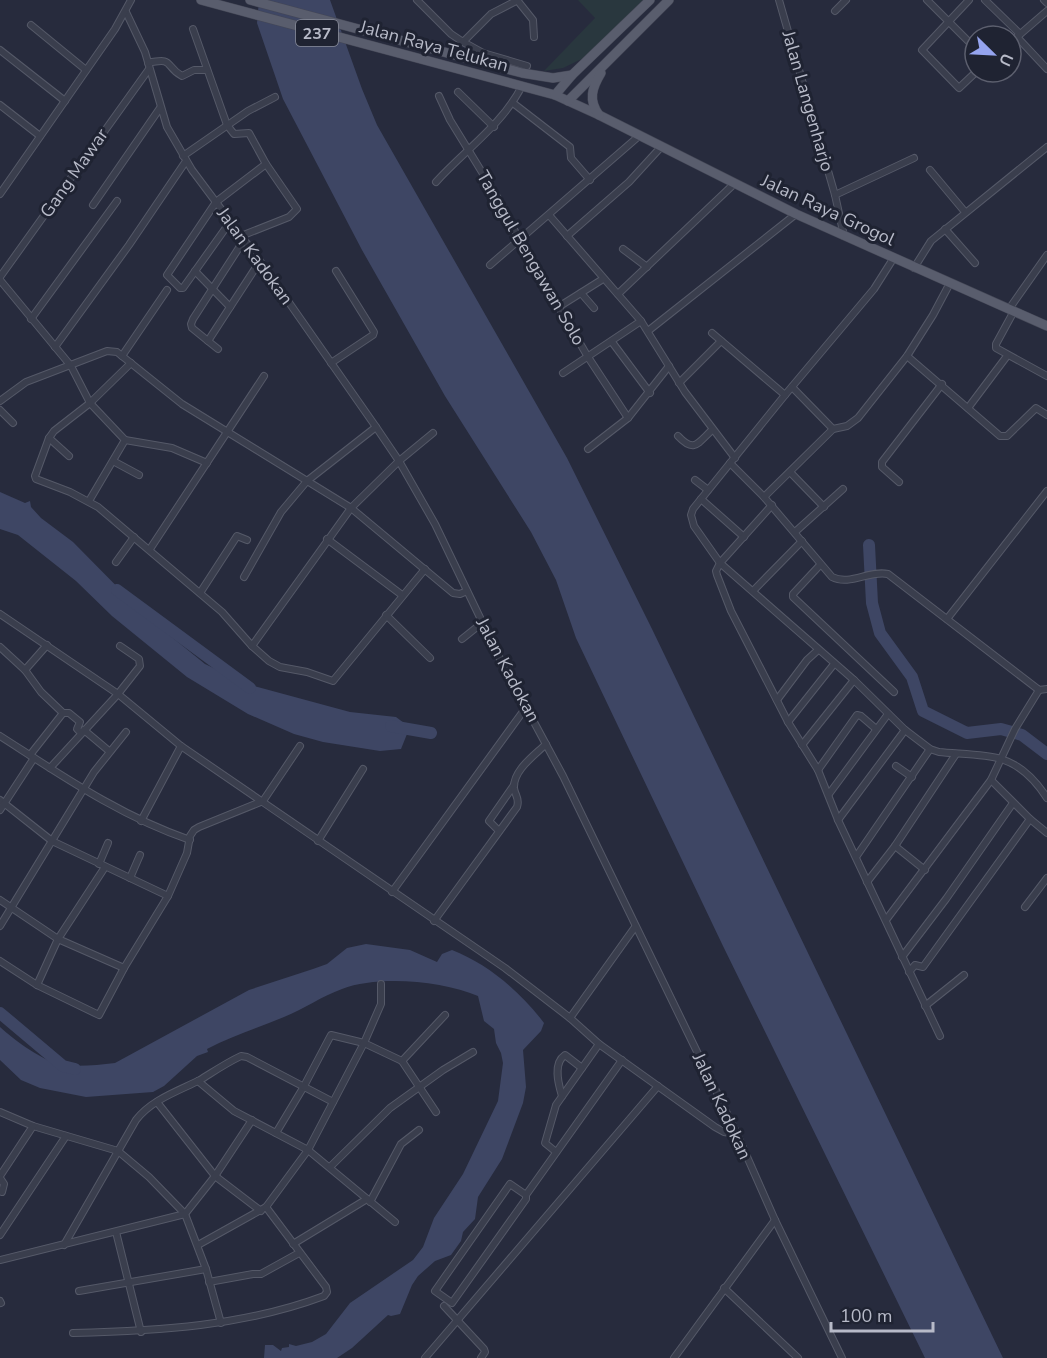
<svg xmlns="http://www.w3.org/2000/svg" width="1047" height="1358" viewBox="0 0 1047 1358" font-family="'Nunito Sans',sans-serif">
	<rect width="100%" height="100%" fill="#272b3d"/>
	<path fill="#29373e" d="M578 0H643L588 56 563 68 544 71 595 18Z"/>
	<g fill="#3e4664">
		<path d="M259 0H330L362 89 377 125 567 458 652 629 1003 1358H925L723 946 576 638 556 580 531 532 445 396 362 250 283 99 257 23Z"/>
		<path d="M0 492 25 503 30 501 31 507 41 518 73 542 147 617 205 664 250 685 350 712 396 717 404 723 407 734 401 749 380 751 323 742 294 734 248 714 187 677 112 616 76 581 18 535 0 529Z"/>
		<path d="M366 944 410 950 437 962 442 954 452 950C488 964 521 992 544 1023L541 1031 523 1050 526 1087 523 1103 502 1159 478 1197 475 1219 463 1232 461 1241 451 1255 435 1261 418 1276 412 1285 400 1314 391 1316 388 1315 352 1348 337 1358H264L265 1345H273L281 1351 282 1348 289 1347V1344L296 1346 312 1342 326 1334 350 1303 413 1260 423 1247 434 1218 463 1174 498 1101 503 1063 501 1053 496 1043 494 1029 484 1021 478 996C442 981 379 975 342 989 322 996 304 1009 284 1017 258 1028 232 1036 207 1049L208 1052 197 1056 164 1086 153 1092 86 1097 40 1088 21 1080 0 1060V1027C14 1040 44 1062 63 1065 80 1067 98 1065 115 1063L249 990 313 969 327 964 347 948Z"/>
	</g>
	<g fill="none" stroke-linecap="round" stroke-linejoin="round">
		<g stroke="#3e4664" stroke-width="12">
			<path d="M869 545 872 603 880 633 912 677 923 711 967 733 1001 729 1022 735 1047 754"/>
			<path d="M117 590 250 688"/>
			<path d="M391 726 431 733"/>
			<path d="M0 1013 63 1066 75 1069"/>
		</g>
		<defs>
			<g id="minor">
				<path d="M417 0 451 34 463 42 491 14 518 0"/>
				<path d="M517 0 533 20 534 37"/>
				<path d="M779 0 835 195 844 236"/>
				<path d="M927 0 975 48"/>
				<path d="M969 0 922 50 959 88 976 72"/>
				<path d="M985 0 1020 34"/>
				<path d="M1044 0 1047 3"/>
				<path d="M835 11 846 0"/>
				<path d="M126 12 145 52 167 127 192 170 260 261 376 427 399 461 435 524 499 657 563 776 737 1134 775 1220 842 1358"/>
				<path d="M31 25 86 70"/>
				<path d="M193 29 227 125 234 134 249 133 266 164"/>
				<path d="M1017 37 1047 69"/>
				<path d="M463 42 483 53 527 66"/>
				<path d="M1011 42 1047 11"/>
				<path d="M0 50 65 101"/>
				<path d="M148 63C175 57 164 66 182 76L194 70H207"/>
				<path d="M458 92 494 127"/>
				<path d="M439 96 450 120 499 200 520 241 588 357 628 418"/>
				<path d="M513 103 570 147 571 158 590 180"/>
				<path d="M0 105 40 136"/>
				<path d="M183 156 248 111 275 97"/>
				<path d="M930 170 965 212"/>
				<path d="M436 182C465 150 502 125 522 86"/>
				<path d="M0 194 115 29 131 0"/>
				<path d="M835 195 914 158"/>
				<path d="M93 205 160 108"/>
				<path d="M549 215 641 321 685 392 735 458"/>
				<path d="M230 222 183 288H180L167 275 216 202 266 164 297 209 289 217 241 236"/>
				<path d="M945 229 975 263"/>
				<path d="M567 236 629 182 661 147"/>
				<path d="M244 240 193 319 191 324 192 328 208 341 260 261"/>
				<path d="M623 249 647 267"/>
				<path d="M893 259 874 289 785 395 693 509 691 515 694 526 720 563 854 680 905 730 930 749 939 752C956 754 986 754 1001 759 1021 765 1036 781 1047 798"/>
				<path d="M490 265 639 136"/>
				<path d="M914 268 931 241 1047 147"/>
				<path d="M195 271 230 307"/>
				<path d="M0 277 149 69"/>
				<path d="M0 280 71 366 90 403 125 440 89 501"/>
				<path d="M581 293 594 308"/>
				<path d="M618 294 735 183"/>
				<path d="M560 306 603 279"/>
				<path d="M1009 309 1047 255"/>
				<path d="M1014 311 996 344V348L1047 376"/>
				<path d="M31 319 117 201"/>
				<path d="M648 331 796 214"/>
				<path d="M712 333 785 395"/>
				<path d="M208 341 218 349"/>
				<path d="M612 342 650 393"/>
				<path d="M55 347 129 245 186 161"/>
				<path d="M122 356 167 290"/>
				<path d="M907 356 1000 436H1007L1036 408 1047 415"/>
				<path d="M131 363 90 403 54 431 49 438 35 476 36 479 70 492 98 507 222 612 252 646 269 661 280 667 307 672 333 681 425 569"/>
				<path d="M331 363 373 335 374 332 336 271"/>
				<path d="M563 373 641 321"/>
				<path d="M679 383 721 341"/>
				<path d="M792 387 833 429"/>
				<path d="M0 401 26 382 107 351 117 352 182 404 351 508 453 593 460 594 467 591"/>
				<path d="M968 408 1007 356"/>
				<path d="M0 410 13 423"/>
				<path d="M678 436C694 453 697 444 712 430"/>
				<path d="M49 438 69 456"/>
				<path d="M125 440 172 448 207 463"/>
				<path d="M588 449 628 418 669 366"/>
				<path d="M113 461 139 475"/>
				<path d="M730 463 764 497 832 577C850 586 869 570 888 574L1039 690 1047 689"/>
				<path d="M790 472 824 507"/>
				<path d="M695 480 708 490"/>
				<path d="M899 482 882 467V462L942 384"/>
				<path d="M764 497 833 429 847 426 858 418 907 356 933 315 950 283"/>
				<path d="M701 499 744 537"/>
				<path d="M772 505 720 563 716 571 717 575 731 611 788 722 818 770 838 820 940 1036"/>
				<path d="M795 532 843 489"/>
				<path d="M327 539 402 595"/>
				<path d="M150 549 264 376"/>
				<path d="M116 562 134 537"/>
				<path d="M820 565 793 594V597L894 692"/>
				<path d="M244 577 281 512 307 481 376 427"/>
				<path d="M753 591 802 541"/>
				<path d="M200 593 237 536 247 540"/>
				<path d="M0 614 118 694 181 746 505 968 570 1018 599 1044 715 1127 724 1132 737 1134"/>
				<path d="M386 615 430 658"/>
				<path d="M947 619 1047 491"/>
				<path d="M462 639 482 623"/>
				<path d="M252 646 351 508 399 461 433 433"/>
				<path d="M0 647 25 670 41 692 63 713"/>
				<path d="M25 670 47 645"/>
				<path d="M777 700 807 660 818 650"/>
				<path d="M788 722 834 664"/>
				<path d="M84 730 109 751"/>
				<path d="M0 736C61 775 120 816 190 840"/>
				<path d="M802 745 854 680"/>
				<path d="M30 755 63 713H69L80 722 77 729 81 733"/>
				<path d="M896 766 912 777"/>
				<path d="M50 768 118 694 140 666 139 659 120 646"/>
				<path d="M818 770 857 715 861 716 875 728"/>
				<path d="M829 794 888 714"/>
				<path d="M0 800 52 841 168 896"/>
				<path d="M0 810 34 758"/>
				<path d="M1030 819 1047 833"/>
				<path d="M838 820 905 730"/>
				<path d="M141 821 181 746"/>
				<path d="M499 831 489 821 514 785"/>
				<path d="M318 841 363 769"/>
				<path d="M895 846 925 870"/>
				<path d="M856 857 930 749"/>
				<path d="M99 864 108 843"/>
				<path d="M130 878 140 855"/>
				<path d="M867 882 895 846 956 754"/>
				<path d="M392 892 527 706"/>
				<path d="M0 900 58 939 124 968"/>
				<path d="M1025 907 1047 878"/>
				<path d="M886 920 991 780 1015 729 1039 690"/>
				<path d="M434 921 517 807C520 798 515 796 514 788 513 770 535 755 546 744"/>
				<path d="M0 926 94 772 126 732"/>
				<path d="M902 957 946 899 1013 803"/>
				<path d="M0 961 37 985 99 1015 124 968 168 896 187 853 190 836 194 830 199 827 263 801 300 746"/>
				<path d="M909 972 915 965 923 967 1030 819 991 780"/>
				<path d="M37 985 58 939 105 867"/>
				<path d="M925 1006 964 975"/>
				<path d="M570 1018 635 927"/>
				<path d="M402 1061 436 1112"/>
				<path d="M198 1081 234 1111 308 1150 395 1222"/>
				<path d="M562 1096C558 1083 553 1063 565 1055L582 1068"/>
				<path d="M157 1102 215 1176 261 1211"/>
				<path d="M0 1112 33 1126 118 1151 149 1177 185 1214 206 1269 221 1323"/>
				<path d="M276 1133 303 1088 331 1035 364 1043 402 1061 445 1015"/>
				<path d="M556 1152 545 1143 556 1105 599 1044"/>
				<path d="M330 1167 390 1108 443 1070 473 1052"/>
				<path d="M0 1176 33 1126"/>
				<path d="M0 1178 4 1184 2 1192"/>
				<path d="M526 1195 510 1184 435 1291 452 1303 526 1199V1195L622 1060"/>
				<path d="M370 1202 401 1144 419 1130"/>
				<path d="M116 1232 141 1332"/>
				<path d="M0 1235 66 1136"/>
				<path d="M293 1244 367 1199"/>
				<path d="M64 1245 136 1120C151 1100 178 1091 200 1080 213 1072 226 1063 241 1056L247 1057 333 1102"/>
				<path d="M198 1245 266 1207 308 1150 364 1043 381 1004V984"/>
				<path d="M0 1260 185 1214 215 1176 252 1120"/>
				<path d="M209 1282 253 1274H261L299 1253"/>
				<path d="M724 1288 798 1358"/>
				<path d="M79 1291 206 1269"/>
				<path d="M0 1301 1 1303"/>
				<path d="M444 1306 484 1349 485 1352 481 1358"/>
				<path d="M73 1333C158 1331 244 1326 324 1296L327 1292 326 1287 266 1207"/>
				<path d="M425 1358 658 1086"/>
				<path d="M674 1358 775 1220"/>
			</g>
			<g id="primary">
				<path d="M201 0 555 95 599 115 796 214 1047 326"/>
				<path d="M250 0 522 73 553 78 572 75"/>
				<path d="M555 95 572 75 650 0"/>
				<path d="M568 101 669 0"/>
				<path d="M599 115C588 100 592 88 601 73"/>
			</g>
		</defs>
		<use href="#minor" stroke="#555968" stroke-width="8"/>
		<use href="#primary" stroke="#444756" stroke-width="10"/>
		<use href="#minor" stroke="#3a3e4d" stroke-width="6"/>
		<use href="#primary" stroke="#595d6d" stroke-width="9"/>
	</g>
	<g text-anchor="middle" stroke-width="6" stroke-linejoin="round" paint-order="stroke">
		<rect fill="#1f2332" stroke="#898d9b" stroke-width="1.5" x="296" y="20" width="42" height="26" rx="4.5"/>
		<g font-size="16" font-weight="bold" fill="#b7bac8">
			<text x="317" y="39">237</text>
		</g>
		<g font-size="18" fill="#b7bac8" stroke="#1f2332">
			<text transform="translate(434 46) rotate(15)" y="6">Jalan Raya Telukan</text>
			<text transform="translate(808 101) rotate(74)" y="6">Jalan Langenharjo</text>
			<text transform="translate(74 173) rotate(-55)" y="6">Gang Mawar</text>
			<text transform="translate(828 210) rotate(25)" y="6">Jalan Raya Grogol</text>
			<text transform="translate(255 256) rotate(54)" y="6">Jalan Kadokan</text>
			<text transform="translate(531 258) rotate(60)" y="6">Tanggul Bengawan Solo</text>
			<text transform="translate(508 670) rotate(62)" y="6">Jalan Kadokan</text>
			<text transform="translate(722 1106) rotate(65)" y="6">Jalan Kadokan</text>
		</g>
	</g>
	<g transform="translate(993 54) rotate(114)"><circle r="28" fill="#1f2332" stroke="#5c5f6e" stroke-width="1.5"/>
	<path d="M0-4.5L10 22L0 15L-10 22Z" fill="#95a4ef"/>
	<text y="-9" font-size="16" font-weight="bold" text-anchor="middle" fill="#b7bac8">U</text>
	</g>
	<path d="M831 1322v9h102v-9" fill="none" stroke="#b7bac8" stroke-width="3"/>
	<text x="840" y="1322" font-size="18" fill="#b7bac8" stroke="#1f2332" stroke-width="4.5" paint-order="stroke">100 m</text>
</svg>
